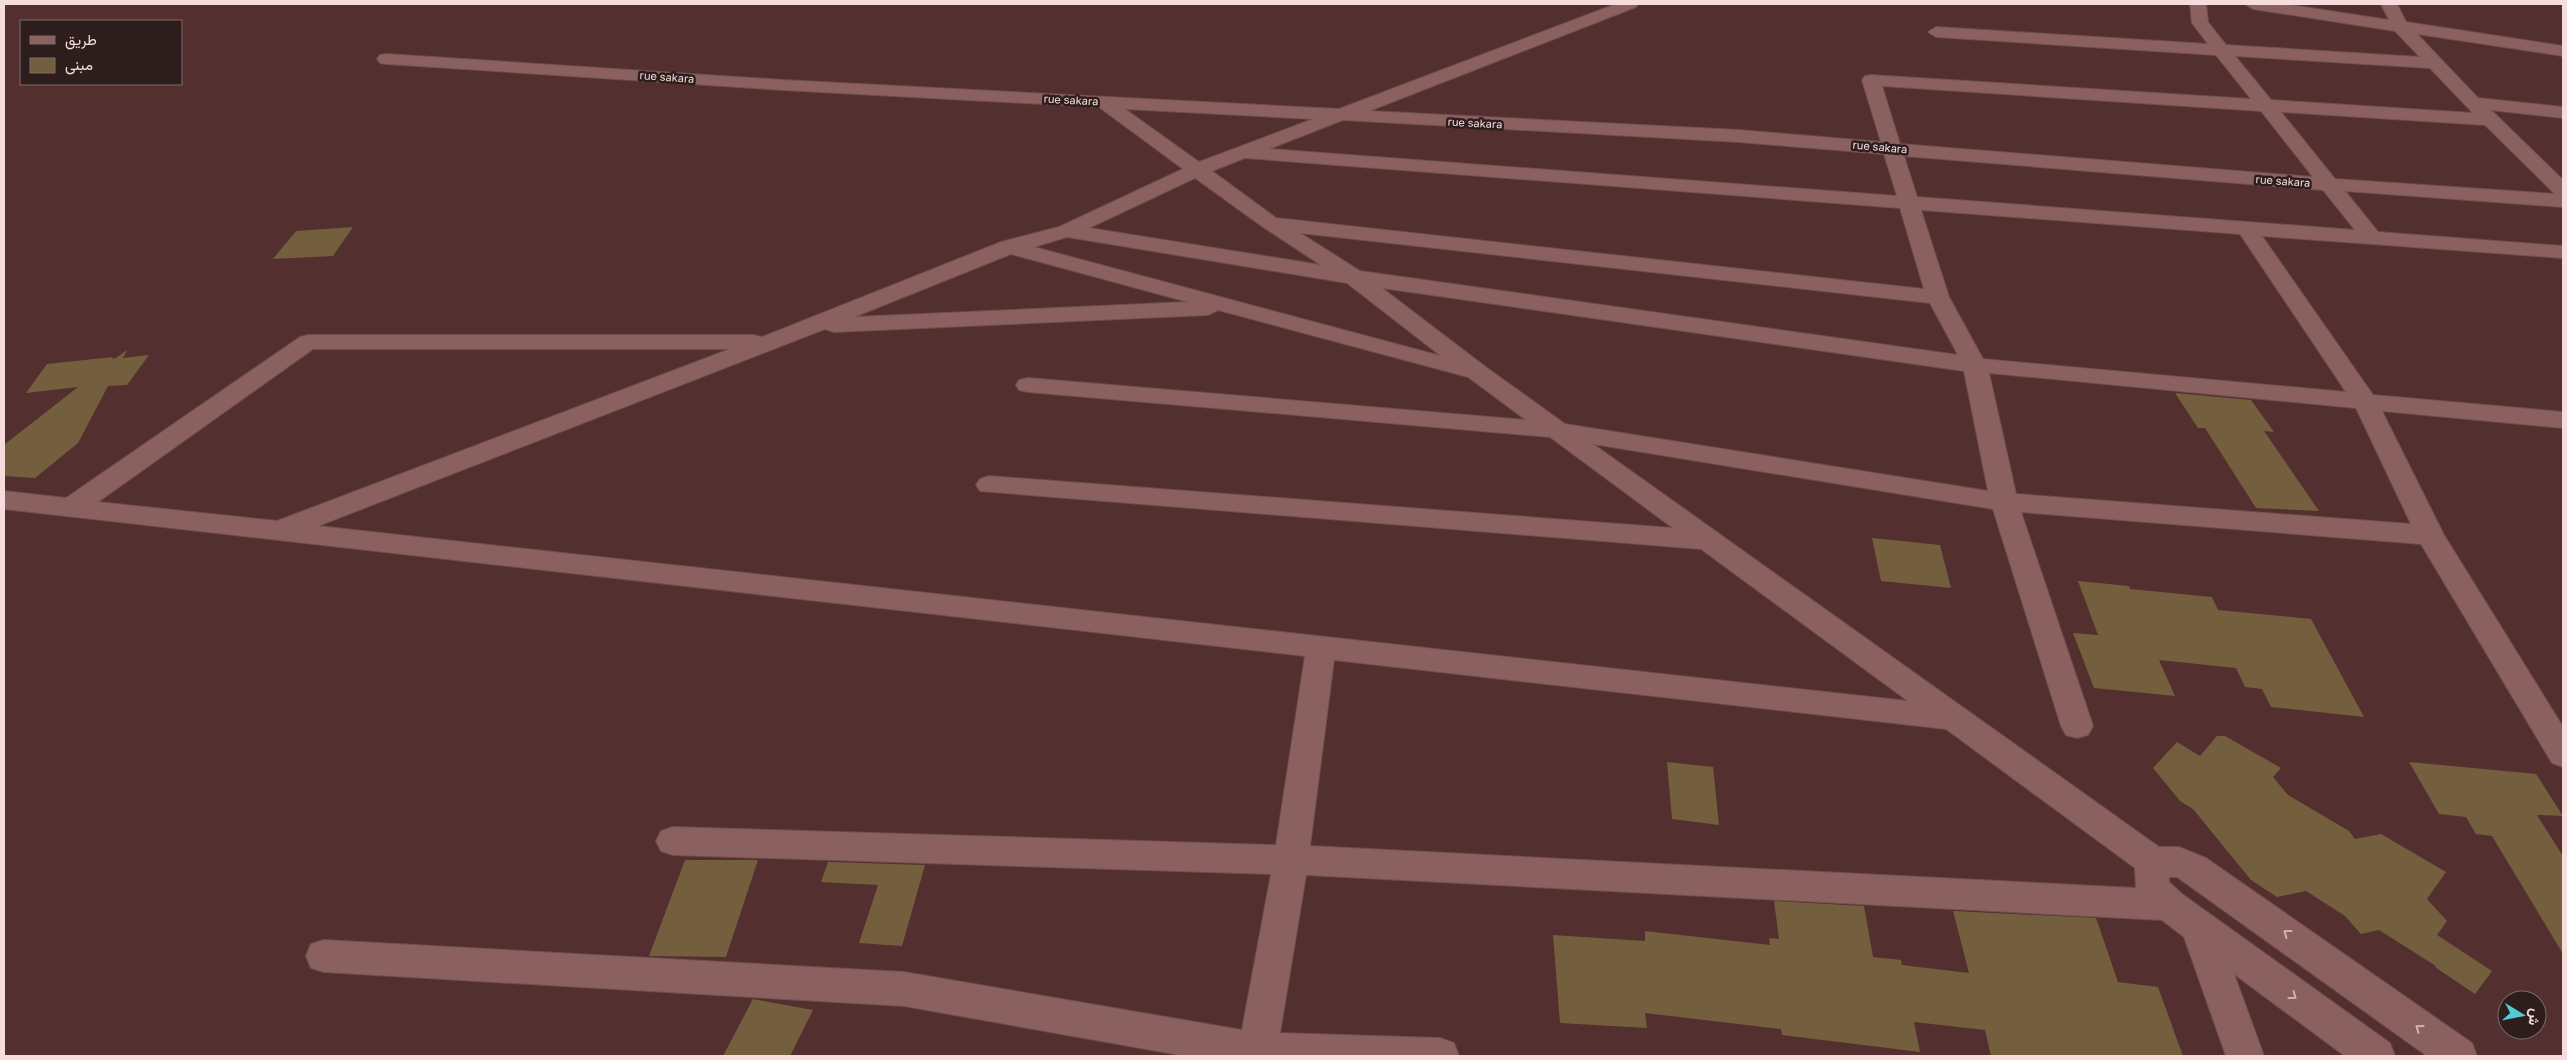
<svg xmlns="http://www.w3.org/2000/svg" width="2567" height="1060" viewBox="0 0 2567 1060" font-family="'Golos Text',Vazirmatn,sans-serif">
	<rect width="100%" height="100%" fill="#542f2f"/>
	<g fill="#735f3e">
		<path d="M353 227 333 256 273 259 296 231Z"/>
		<path d="M127 350 123 358 149 355 127 385 108 386 78 443 35 478 4 476V445L78 387 26 393 47 364 113 357 112 359 116 358Z"/>
		<path d="M2175 393 2251 400 2274 432 2264 431 2319 511 2256 508 2205 428H2198Z"/>
		<path d="M1872 538 1940 545 1951 588 1881 581Z"/>
		<path d="M2078 581 2129 586 2130 589 2212 597 2218 610 2311 619 2364 717 2271 707 2262 689 2245 687 2236 668 2159 660 2175 696 2094 688 2073 633 2098 635Z"/>
		<path d="M2217 736H2225L2281 768 2273 777 2288 795 2349 831 2355 839 2381 834 2446 872 2427 899 2447 921 2437 935 2492 971 2475 994 2435 967 2436 966 2379 930 2361 934 2345 916 2306 891 2277 897 2251 880 2193 809 2180 801 2153 768 2177 742 2200 756Z"/>
		<path d="M1667 762 1713 767 1719 825 1672 819Z"/>
		<path d="M2409 762 2536 774 2563 816 2537 815 2563 856V954L2492 836 2476 834 2466 817 2439 814Z"/>
		<path d="M685 860H758L726 957 649 956Z"/>
		<path d="M828 862 925 865 902 946 859 943 878 885 821 882Z"/>
		<path d="M1774 901 1864 906 1873 957 1901 960 1902 965 1969 973 1953 911 2096 918 2118 982 2158 987 2183 1056H1991L1985 1030 1914 1022 1920 1052 1782 1035 1781 1029 1645 1013 1647 1028 1560 1023 1553 935 1645 941V931L1770 945 1769 938 1779 939Z"/>
		<path d="M753 999 813 1010 790 1056H723Z"/>
	</g>
	<g fill="none" stroke-linecap="round" stroke-linejoin="round">
		<defs>
			<path id="minor" d="M1616 4H1638L1636 7 1369 111 1739 130 1881 142 1862 80 1865 76 1871 75 2251 99 2216 55 1936 37 1928 32 1936 27 2208 44 2192 23 2190 4H2206L2208 22 2226 45 2420 57 2395 31 2253 9 2245 4H2284L2389 20 2381 4H2397L2406 22 2563 46V56L2417 34 2478 98 2563 107V118L2491 110 2563 180V207L2345 191 2378 232 2563 246V258L2262 236 2373 395 2563 412V428L2382 411 2444 535 2563 727V767L2552 763 2421 544 2021 512 2093 726 2088 735 2077 738 2066 735 2061 726 1993 509 1593 444 2159 847H2179L2206 858 2472 1043 2477 1056H2427L2177 877H2169V882L2182 894 2390 1043 2395 1056H2345L2234 974 2264 1056H2226L2184 937 2162 920 1306 875 1280 1033 1440 1038 1454 1043 1459 1056H1185L904 1006 324 972 311 968 306 956 311 944 324 940 904 972 1242 1030 1271 874 673 855 661 851 656 841 661 831 673 827 1276 845 1305 656 4 509V491L66 498 300 337 308 335H754L762 337 1001 242 1059 227 1183 169 1099 107 783 90 386 64 380 63 377 59 380 55 386 54 783 80 1339 109ZM2235 56 2430 68 2473 113 2271 100ZM1882 86 2261 111 2313 177 1900 144ZM1125 109 1313 119 1199 162ZM2281 112 2485 125 2555 194 2335 179ZM1343 120 1739 142 1884 154 1897 196 1269 149ZM1904 156 2323 190 2355 230 1917 197ZM1245 158 1900 208 1924 289 1276 218 1212 171ZM1195 178 1263 227 1321 265 1089 228ZM1921 210 2240 234 2346 392 1983 359 1949 297ZM1300 233 1930 303 1958 355 1360 271ZM1067 237 1347 283 1441 356 1034 247ZM1011 254 1188 302 854 317ZM1382 288 1964 371 1988 491 1565 424 1487 368ZM1218 310 1468 377 1526 420 1028 378 1019 380 1016 385 1019 390 1028 392 1550 437 1673 528 989 476 980 479 976 485 980 491 1701 549 1908 701 318 526 825 329 834 332 1208 315ZM313 349H730L277 521 98 502ZM1989 373 2356 408 2411 524 2016 494ZM1334 660 1946 729 2135 868 2136 888 1310 846Z"/>
		</defs>
		<use href="#minor" stroke="#6d4e4e" stroke-width="2"/>
		<use href="#minor" fill="#8b6160" fill-rule="evenodd"/>
	</g>
	<defs><path id="oneway-chevron" d="M-2-3.5L2.5 0L-2 3.5" fill="none" stroke-width="1.6" stroke-linecap="round" stroke-linejoin="round" transform="scale(1.25)"/></defs>
	<g stroke="#d1b2b1">
		<use href="#oneway-chevron" transform="translate(2287 933) rotate(-144)"/>
		<use href="#oneway-chevron" transform="translate(2293 996) rotate(36)"/>
		<use href="#oneway-chevron" transform="translate(2419 1028) rotate(-144)"/>
	</g>
	<g text-anchor="middle" stroke-width="5" stroke-linejoin="round" paint-order="stroke">
		<g font-size="11" fill="#f6dddc" stroke="#2e1d1d">
			<text transform="translate(667 77) rotate(4)" y="4">rue sakara</text>
			<text transform="translate(1071 100) rotate(3)" y="4">rue sakara</text>
			<text transform="translate(1475 123) rotate(3)" y="4">rue sakara</text>
			<text transform="translate(1880 147) rotate(5)" y="4">rue sakara</text>
			<text transform="translate(2283 181) rotate(4)" y="4">rue sakara</text>
		</g>
	</g>
	<rect width="2567" height="1060" fill="none" stroke="#f6dddc" stroke-width="10"/>
	<rect x="20" y="20" width="162" height="65" fill="#2e1d1d" stroke="#7e6a69"/>
	<rect x="30" y="36" width="25" height="8" fill="#8b6160" stroke="#7e6a69"/>
	<text x="65" y="45" font-size="15" fill="#f6dddc">طريق</text>
	<rect x="30" y="58" width="25" height="15" fill="#735f3e" stroke="#7e6a69"/>
	<text x="65" y="70" font-size="15" fill="#f6dddc">مبنى</text>
	<g transform="translate(2522 1015) rotate(100)"><circle r="24" fill="#2e1d1d" stroke="#7e6a69"/>
	<path d="M0-4L9 19L0 12L-9 19Z" fill="#51ccd2"/>
	<text y="-8" font-size="14" font-weight="bold" text-anchor="middle" fill="#f6dddc">ش</text>
	</g>
</svg>
